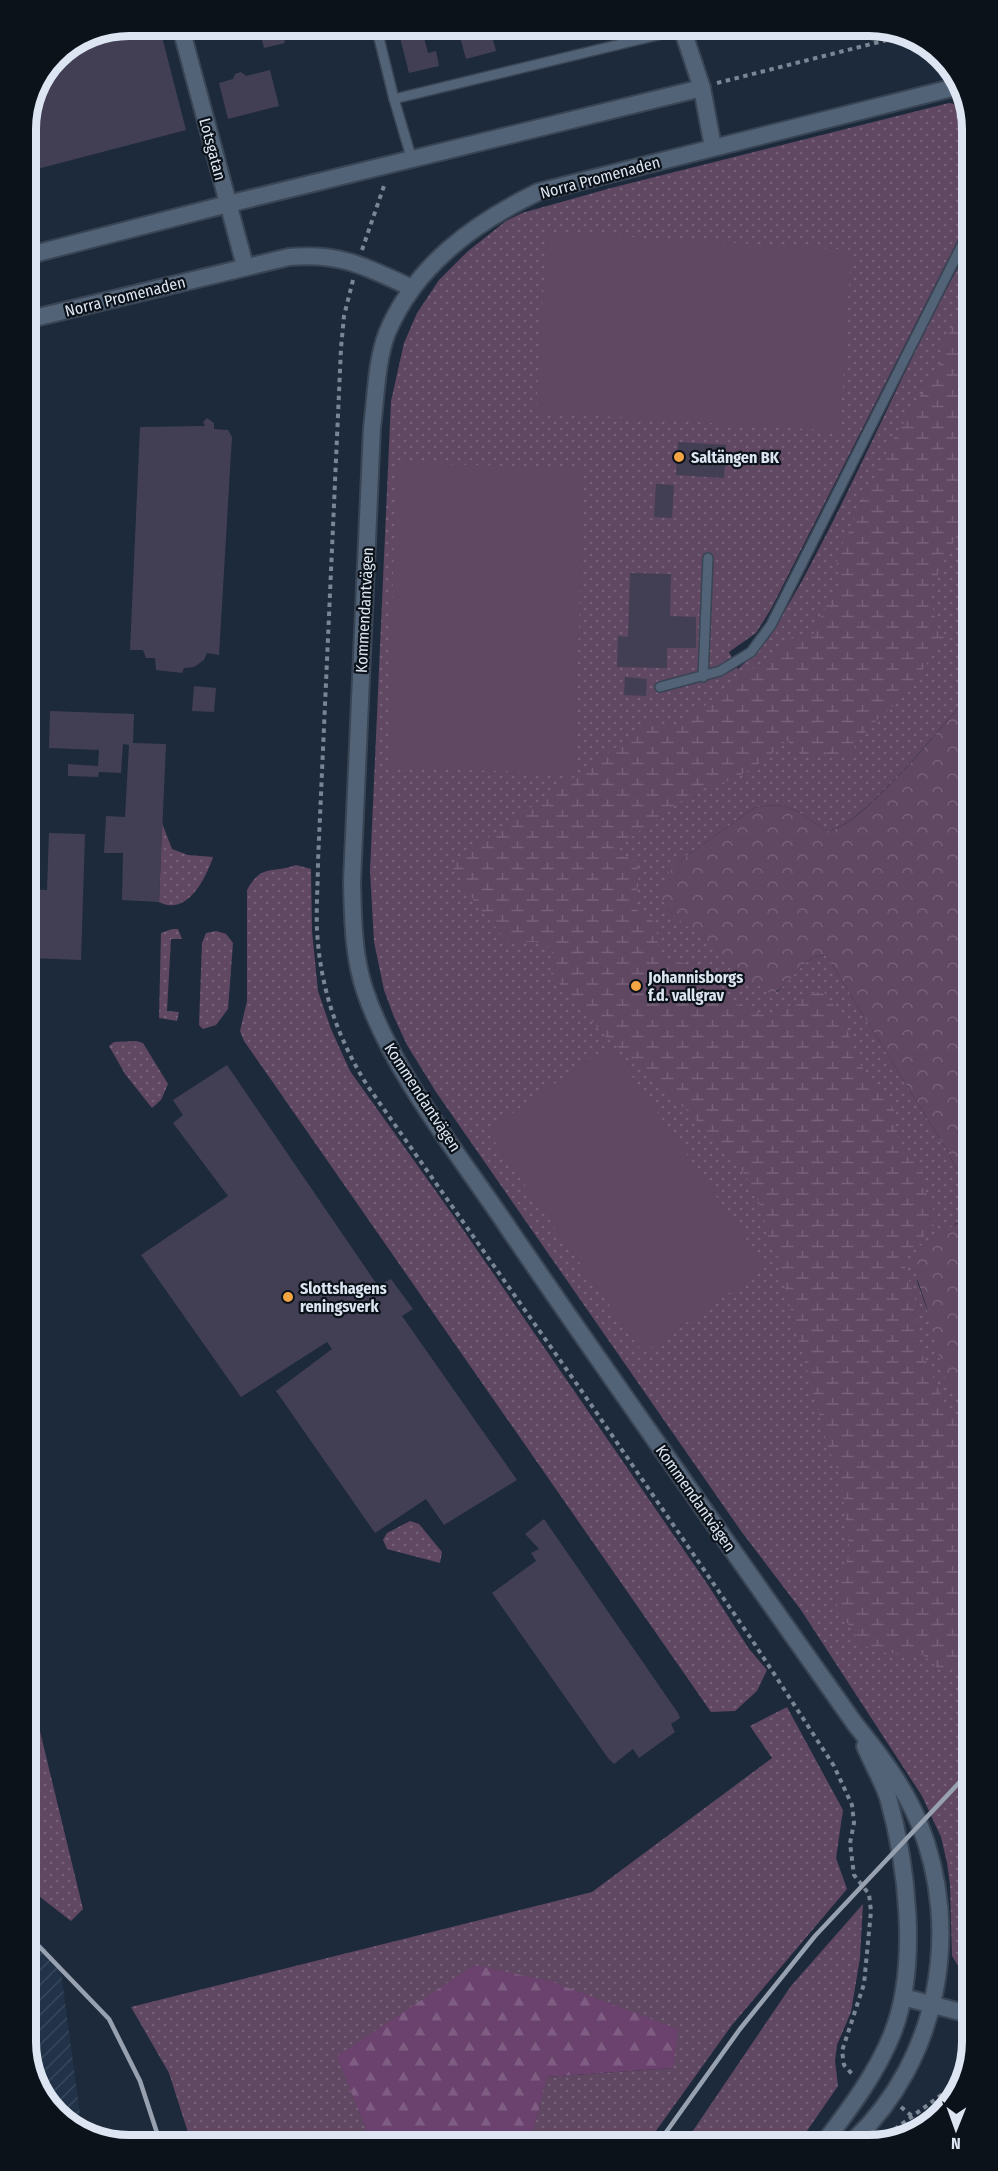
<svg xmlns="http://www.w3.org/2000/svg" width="998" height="2171" viewBox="0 0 998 2171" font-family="'Fira Sans Condensed',sans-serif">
	<defs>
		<pattern id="industrial-furrows" width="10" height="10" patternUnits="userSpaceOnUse" patternTransform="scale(1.5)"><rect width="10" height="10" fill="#223349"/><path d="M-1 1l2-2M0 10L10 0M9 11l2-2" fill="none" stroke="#37475b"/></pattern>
		<pattern id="grass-dots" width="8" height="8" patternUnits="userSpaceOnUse" patternTransform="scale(1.5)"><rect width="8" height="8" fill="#604762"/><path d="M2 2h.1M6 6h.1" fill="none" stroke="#766179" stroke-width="1.8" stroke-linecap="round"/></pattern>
		<pattern id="forest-firs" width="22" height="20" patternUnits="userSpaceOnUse" patternTransform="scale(1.5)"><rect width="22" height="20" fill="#6a426d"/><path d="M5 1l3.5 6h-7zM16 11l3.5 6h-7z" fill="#7f5d82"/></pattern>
		<pattern id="wetland-marsh" width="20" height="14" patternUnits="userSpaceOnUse" patternTransform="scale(1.5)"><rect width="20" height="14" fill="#604762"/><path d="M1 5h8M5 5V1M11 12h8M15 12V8" fill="none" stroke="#766179"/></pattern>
		<pattern id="park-crowns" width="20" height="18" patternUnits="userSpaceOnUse" patternTransform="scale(1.5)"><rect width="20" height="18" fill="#604762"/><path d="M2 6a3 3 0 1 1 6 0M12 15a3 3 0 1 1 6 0" fill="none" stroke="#766179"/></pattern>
	</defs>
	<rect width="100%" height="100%" fill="#1d2a3b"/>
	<g fill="url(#industrial-furrows)">
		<path d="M31 1932 60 1965 82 2130 66 2124 31 2076Z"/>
		<path d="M955 2096 951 2105 903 2140H895Z"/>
	</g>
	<g fill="url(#grass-dots)">
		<path d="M949 103 967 106V222L771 609 756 633 729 652 738 669C776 636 804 577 827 533 875 439 916 343 967 251L969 695C943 725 863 825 828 831 798 814 791 799 754 808L678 862 667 909 707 942 777 992C792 979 805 955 826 955L946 1149 958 1172V1190L967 1201 970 1211 966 1218 955 1224 917 1281 958 1397 971 1399 972 1988 952 1956 950 1885 947 1863 941 1837 922 1796 801 1610 741 1531 436 1092 407 1045 394 1017 384 990 374 942 370 871 391 401 404 343 417 313 439 280 468 251 506 221 522 213 611 188Z"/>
		<path d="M162 823 172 849 188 855 213 857C206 878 187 917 159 902Z"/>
		<path d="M296 865 311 869 312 931 318 991 331 1029 350 1071 455 1218 708 1585 749 1649 767 1670 757 1691 735 1711 711 1712 244 1041 240 1031 247 1001V890C262 863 272 874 296 865Z"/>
		<path d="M172 929H178L182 939H171L167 1011 179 1012 177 1021 159 1018 161 933Z"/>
		<path d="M216 931 226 934 233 943 228 1009 216 1025 203 1029 199 1025 202 943 206 933Z"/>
		<path d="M136 1041 143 1043 168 1084 161 1100 152 1108 125 1074 109 1046 114 1042Z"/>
		<path d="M410 1521 419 1524 442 1552 440 1563 387 1549 383 1540 387 1533Z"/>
		<path d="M30 1690 83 1909 71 1921 31 1890Z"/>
		<path d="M787 1707 843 1810 836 1858 847 1889 732 2025 648 2142H530L546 2077 672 2068 677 2029 338 2056 372 2144 192 2145 169 2073 131 2007 592 1892 772 1758 750 1726Z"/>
		<path d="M863 1904 860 1958 851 2012 837 2045 835 2061 838 2086 800 2141H686L791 1986Z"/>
	</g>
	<path fill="url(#forest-firs)" d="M474 1965 550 1981 678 2029 673 2068 547 2077 530 2142 372 2144 337 2056Z"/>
	<path fill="url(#wetland-marsh)" d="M967 296 968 503 961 527 929 592 937 626 946 636 920 673 913 688 868 728 849 755 837 760 829 757 823 750C806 761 799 755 787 740 770 756 751 771 730 780 720 784 709 786 699 791 669 806 643 829 616 849L619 856 628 857 637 863 639 883 633 901 639 914 653 921C660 937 656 945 661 961 668 962 682 961 688 965 713 983 732 1010 765 1013 789 1015 798 991 824 992L844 1020 856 1057 865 1072 894 1110 900 1152 915 1161 922 1168 924 1188 933 1209 934 1225 906 1255 905 1268 918 1309 917 1341 945 1403 954 1416 971 1414V1665L940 1670 922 1654C903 1654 870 1656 858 1639 849 1627 850 1623 837 1613L838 1582 850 1553 841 1480 827 1444 779 1266 767 1234 763 1210 743 1172 725 1149 653 1077 605 1036 551 974 552 950 539 942H508L476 904 451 865C519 814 590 767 658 717L664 726H674L687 720 691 713 706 705 744 670 762 667 795 634H813C823 615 826 600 840 582L836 566 840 548 854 523 856 509 869 489 891 443 941 362 943 346Z"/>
	<path fill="url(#park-crowns)" d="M969 695 971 1399 958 1397 947 1387 926 1305 912 1264 913 1255 920 1246 966 1218 970 1211 967 1201 958 1190V1172L946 1149 826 955C800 955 793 986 771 994L741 973 667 909 660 896 669 872 678 862 754 808C791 799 798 814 828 831 863 826 943 725 969 695Z"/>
	<g fill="#604762">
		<path d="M547 232 851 250 840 431 536 412Z"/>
		<path d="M396 463 583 468 575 773 388 768Z"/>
		<path d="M610 1045 766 1267 643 1353 487 1131Z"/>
	</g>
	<g fill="#423f55">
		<path d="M490 29 496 51 466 59 458 30Z"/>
		<path d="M398 30H422L428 53 436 51 439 66 409 73Z"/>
		<path d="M282 31 285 43 264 48 261 37 265 36 264 32Z"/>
		<path d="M89 33H161L186 130 26 172V122L56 55Z"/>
		<path d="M270 70 279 106 228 119 219 83 233 79 235 74 241 72 246 76Z"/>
		<path d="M207 418 214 423V429L228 430 232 437 219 655 207 653 204 660 194 667 184 668 182 673 156 670 155 658H146L143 650H130L140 427 205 426 203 422Z"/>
		<path d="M678 442 726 445 724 478 676 475Z"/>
		<path d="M656 484 674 485 672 518 654 517Z"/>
		<path d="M630 573 671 574 670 616 696 617V648H667V668L617 667 618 636 628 637Z"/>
		<path d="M625 677 647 679 646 696 624 695Z"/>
		<path d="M194 686 216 688 214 712 192 711Z"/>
		<path d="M50 711 134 714 133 743 166 744 159 902 122 900 123 853H104L106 816 125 817 129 745 123 744 121 773 99 772 98 777 68 776V764L98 766 99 750 49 748Z"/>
		<path d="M49 833 85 834 81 960 28 958V889L47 890Z"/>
		<path d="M227 1065 378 1286 391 1279 413 1309 402 1316 517 1480 444 1525 426 1499 375 1533 276 1391 332 1349 327 1342 241 1397 141 1255 228 1196 173 1123 183 1115 173 1100Z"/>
		<path d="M544 1519 678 1713 680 1718 671 1724 675 1732 639 1758 633 1749 614 1764 608 1758 492 1593 536 1561 531 1553 539 1549 525 1534Z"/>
		<path d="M31 2050H39L38 2085 31 2076Z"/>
	</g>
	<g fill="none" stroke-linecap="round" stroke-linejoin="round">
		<defs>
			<g id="service">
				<path d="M377 30 394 99"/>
				<path d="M412 160 394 99 683 29"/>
				<path d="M703 677 708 558"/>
				<path d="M660 687 720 671 751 652 771 625 967 235"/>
			</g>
			<g id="minor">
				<path d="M682 28 702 88 713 147"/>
				<path d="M182 32 245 266"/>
				<path d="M26 256 228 204 702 88"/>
				<path d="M26 320 289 257C342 253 364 266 412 288"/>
				<path d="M903 1997 972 2015"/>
			</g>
			<g id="tertiary">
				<path d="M826 2140C851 2107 878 2071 893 2032 919 1965 907 1864 888 1797 882 1780 872 1763 865 1746"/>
				<path d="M854 2140C938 2061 963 1931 919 1823 904 1786 880 1755 855 1724 739 1559 622 1395 509 1229 461 1157 392 1072 365 991 353 956 353 918 352 882L372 428C376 398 376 362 387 333 415 266 474 223 538 192L960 86"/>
			</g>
		</defs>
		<use href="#service" stroke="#394554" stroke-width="12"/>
		<use href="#minor" stroke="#394554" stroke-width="20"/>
		<use href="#tertiary" stroke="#394554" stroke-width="20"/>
		<g stroke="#7b8694" stroke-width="4" stroke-dasharray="4.5 4.5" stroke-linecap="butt">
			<path d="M717 83 903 36"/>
			<path d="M362 250 385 183"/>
			<path d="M353 280 344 316 341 348 318 861C318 884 316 907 317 930 320 987 337 1037 367 1085L581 1390 752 1640 834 1766 852 1805 854 1823 850 1843 854 1875 869 1894 871 1911 864 1984 842 2051 844 2065 852 2074"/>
			<path d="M901 2107 912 2116"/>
			<path d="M880 2140 959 2082"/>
		</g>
		<use href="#service" stroke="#536377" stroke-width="9"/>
		<use href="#minor" stroke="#536377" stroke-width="16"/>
		<use href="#tertiary" stroke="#536377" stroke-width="16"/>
		<g stroke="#97a1af" stroke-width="4.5">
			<path d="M31 1938 109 2019 140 2081 161 2145"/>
			<path d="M659 2142 740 2029 815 1936 972 1769"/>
		</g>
	</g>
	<g fill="#f3a443" stroke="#0c121a" stroke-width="2">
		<circle cx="679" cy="457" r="6"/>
		<circle cx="636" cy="986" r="6"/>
		<circle cx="288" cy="1297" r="6"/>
	</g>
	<g text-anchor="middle" stroke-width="4.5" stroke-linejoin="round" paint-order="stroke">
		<g font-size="16" fill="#dce5f1" stroke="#0c121a">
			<text transform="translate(213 149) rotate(75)" y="6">Lotsgatan</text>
			<text transform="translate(600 177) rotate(-15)" y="6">Norra Promenaden</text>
			<text transform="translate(125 296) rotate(-14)" y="6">Norra Promenaden</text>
			<text transform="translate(364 610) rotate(-87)" y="6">Kommendantvägen</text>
			<text transform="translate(423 1097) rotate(57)" y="6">Kommendantvägen</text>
			<text transform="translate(696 1498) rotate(55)" y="6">Kommendantvägen</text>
		</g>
		<g font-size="16" font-weight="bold" fill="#dce5f1" stroke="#0c121a" text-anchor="start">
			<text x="691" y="463">Saltängen BK</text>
			<text x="648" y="983">Johannisborgs<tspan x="648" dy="18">f.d. vallgrav</tspan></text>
			<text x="300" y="1294">Slottshagens<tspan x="300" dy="18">reningsverk</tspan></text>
		</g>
	</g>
	<path d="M0 0H998V2171H0ZM129 36H869A93 93 0 0 1 962 129V2042A93 93 0 0 1 869 2135H129A93 93 0 0 1 36 2042V129A93 93 0 0 1 129 36Z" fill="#0c121a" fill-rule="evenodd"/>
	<path fill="none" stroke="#dce5f1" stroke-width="8" d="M129 36H869A93 93 0 0 1 962 129V2042A93 93 0 0 1 869 2135H129A93 93 0 0 1 36 2042V129A93 93 0 0 1 129 36Z"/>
	<g transform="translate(956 2129) rotate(181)" stroke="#0c121a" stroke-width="4.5" paint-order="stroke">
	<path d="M0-4.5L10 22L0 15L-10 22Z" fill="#dce5f1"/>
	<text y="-9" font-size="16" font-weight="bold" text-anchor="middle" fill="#dce5f1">N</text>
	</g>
</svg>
